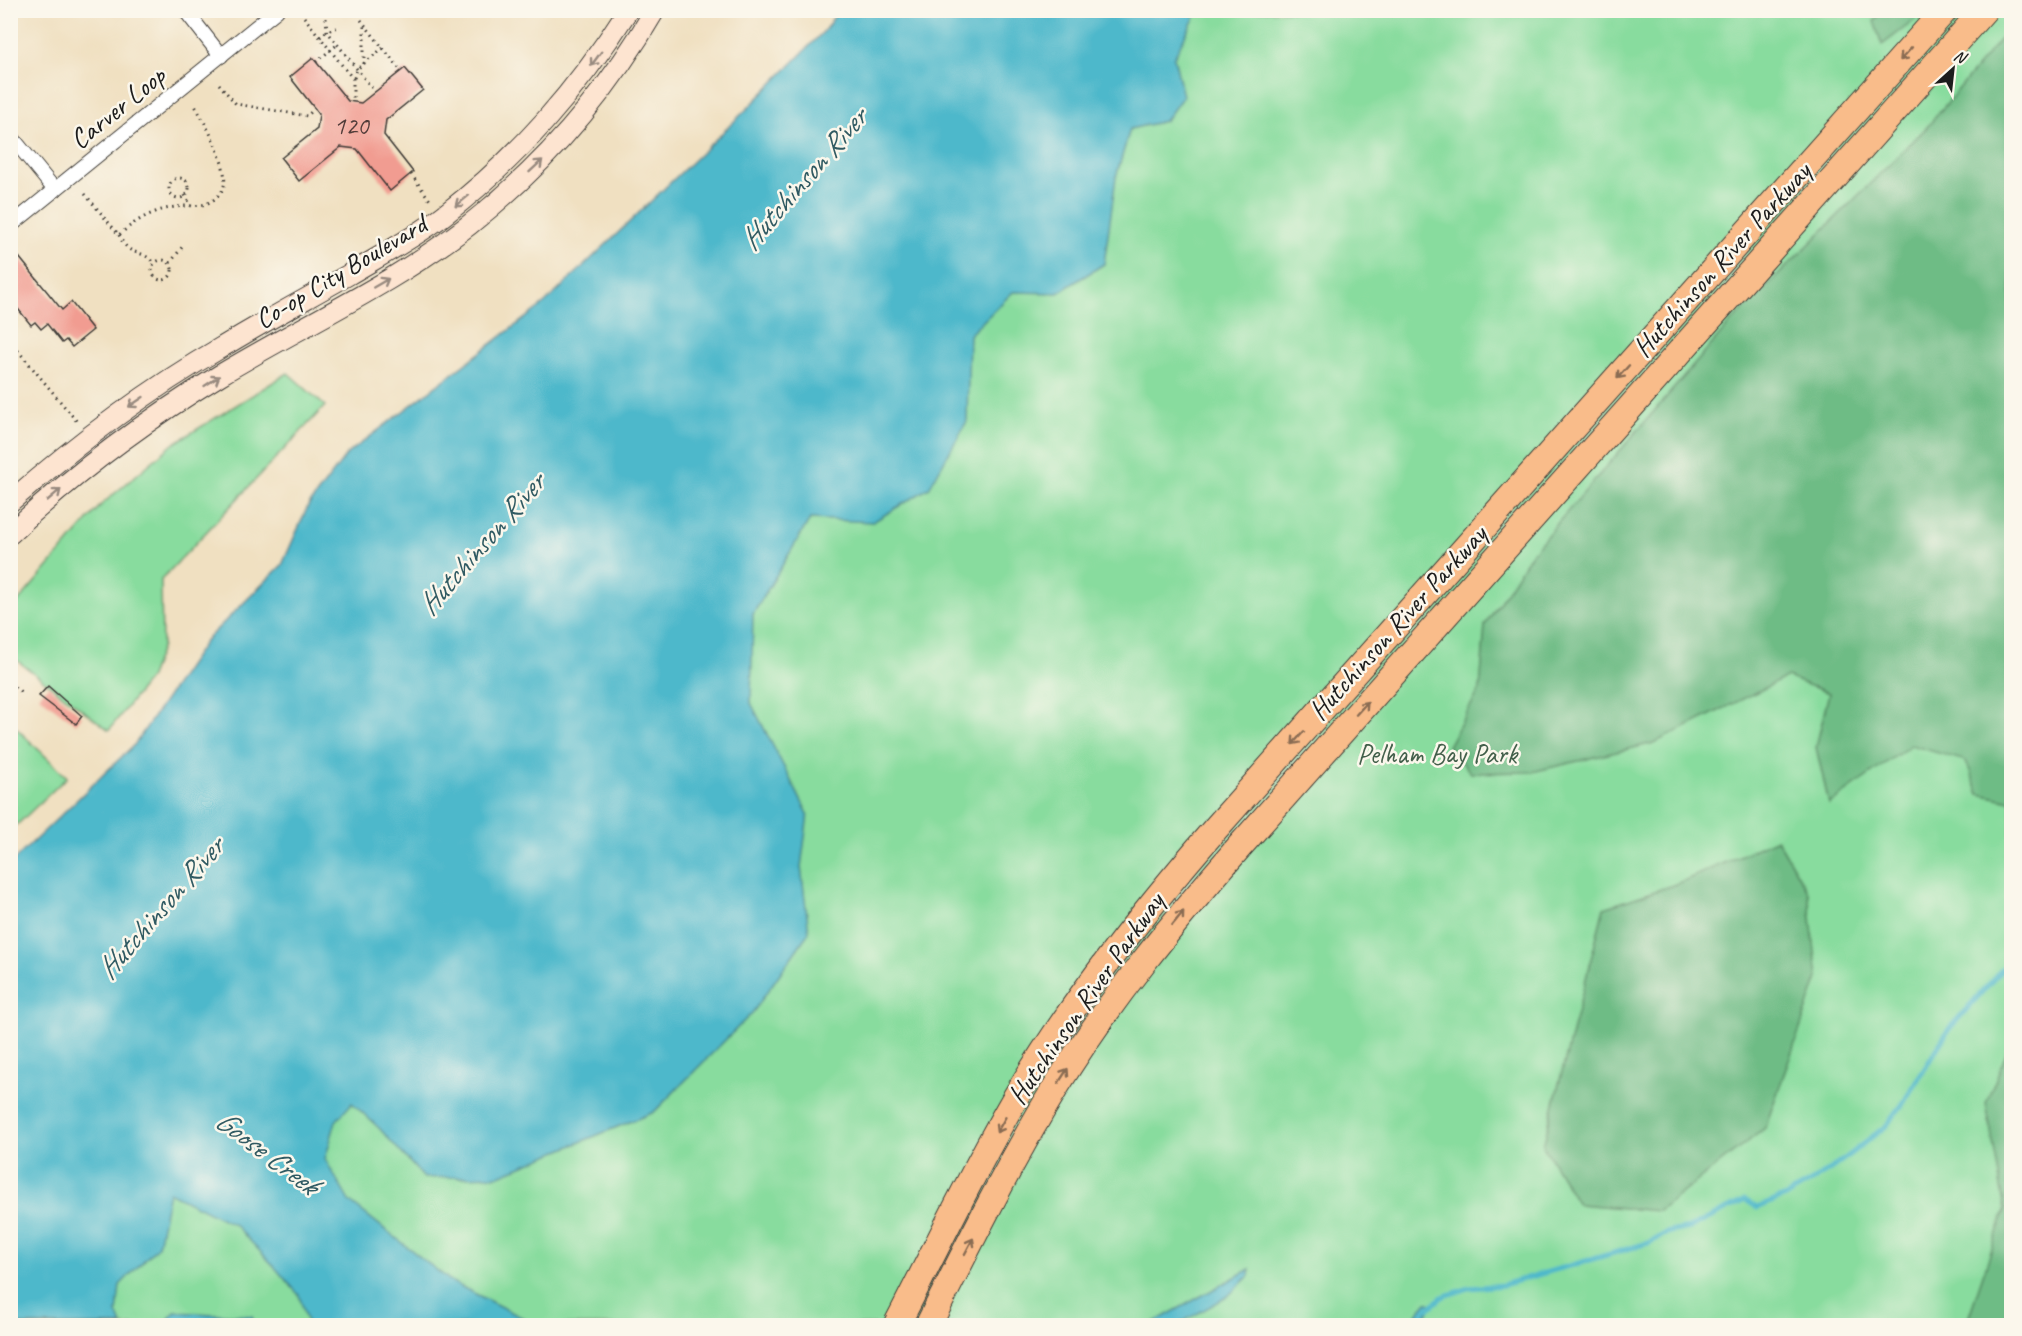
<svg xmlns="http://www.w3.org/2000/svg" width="2022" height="1336" viewBox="0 0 2022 1336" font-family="Caveat,sans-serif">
	<rect width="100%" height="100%" fill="#fbf7ec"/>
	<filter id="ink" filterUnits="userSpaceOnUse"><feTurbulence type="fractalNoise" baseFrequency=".0167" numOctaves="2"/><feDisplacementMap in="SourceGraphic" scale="12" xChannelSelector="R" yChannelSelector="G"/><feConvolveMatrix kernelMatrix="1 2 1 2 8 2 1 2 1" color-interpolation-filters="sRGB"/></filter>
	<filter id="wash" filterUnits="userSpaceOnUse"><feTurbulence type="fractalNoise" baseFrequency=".008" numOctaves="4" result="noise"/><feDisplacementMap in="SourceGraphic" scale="24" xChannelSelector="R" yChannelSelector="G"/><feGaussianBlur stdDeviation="1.35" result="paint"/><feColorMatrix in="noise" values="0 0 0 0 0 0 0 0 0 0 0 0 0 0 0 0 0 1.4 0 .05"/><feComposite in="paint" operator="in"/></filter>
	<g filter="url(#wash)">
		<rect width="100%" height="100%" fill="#f0e0c1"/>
		<g fill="#88dc9e" stroke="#527c5d" stroke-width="1.5">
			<path d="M1144 11H2011V1325H467L284 1189Z"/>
			<path d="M288 373 325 406 161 580 162 646 149 679 109 730 11 656V610L101 505 173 444Z"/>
			<path d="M11 723 67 777 19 823 11 827Z"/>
			<path d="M122 1149 427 1326H11Z"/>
		</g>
		<g fill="#6ebc85" stroke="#456c50" stroke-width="1.5">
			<path d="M1882 10H1924V11L1915 20 1882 45 1874 21Z"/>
			<path d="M2011 26V801L1979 794 1966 761 1911 745 1829 804 1816 747 1829 693 1787 677 1654 743 1532 772 1471 773 1448 746 1480 689 1485 625 1530 555 1731 322 1928 126Z"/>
			<path d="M1777 839 1808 892 1818 978 1765 1128 1659 1211 1578 1204 1543 1146 1604 908 1679 883Z"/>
			<path d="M2011 1042V1325H1966L2005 1210 1986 1103Z"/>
		</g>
		<g fill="#4eb8cb" stroke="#356a74" stroke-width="1.5">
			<path d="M839 10 1198 11 1174 57 1183 96 1165 121 1130 129 1116 177 1104 264 1058 293 1013 292 969 335 967 421 929 488 873 522 810 519 753 614 751 703 808 814 801 867 809 932 753 1012 654 1112 497 1176 424 1178 379 1128 352 1103 336 1121 325 1159 349 1201 452 1282 525 1319V1325H308L299 1295 272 1264 235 1225 169 1192 158 1246 120 1285 117 1313 122 1325H11V863L135 744 206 640 282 565 308 506 347 454 545 303 748 108 824 31Z"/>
			<path d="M1250 1269 1249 1276 1227 1297 1177 1325H1149Z"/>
			<path d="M1427 1302 1432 1305 1420 1325H1408Z"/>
			<path d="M175 1312 252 1316 255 1325H163Z"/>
		</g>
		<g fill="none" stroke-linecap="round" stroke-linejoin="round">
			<path stroke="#4eb8cb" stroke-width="5" d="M1429 1308 1442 1297 1469 1288 1503 1285 1648 1243 1669 1232 1690 1228 1745 1200 1757 1208 1786 1196 1807 1184 1832 1168 1886 1126 1902 1105 1949 1029 2012 958"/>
		</g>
		<g id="blocks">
			<g fill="#f19c91">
				<path d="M313 58 348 101 361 103 405 68 423 90 386 120 384 135 413 172 390 191 357 149 341 147 299 181 281 158 317 129 319 114 290 77Z"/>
				<path d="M19 257 62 310 71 302 93 330 72 347 66 340 62 343 47 324 41 329 35 322 31 325 10 299V264Z"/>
				<path d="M48 686 82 716 76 724 39 696Z"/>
			</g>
		</g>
	</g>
	<g filter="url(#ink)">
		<use href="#blocks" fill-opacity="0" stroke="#3c3935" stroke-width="1.5"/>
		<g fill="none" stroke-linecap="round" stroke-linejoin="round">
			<defs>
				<g id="street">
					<path d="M185 10 221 56"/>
					<path d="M10 135 55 190"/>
					<path d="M10 226 277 10"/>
				</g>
				<g id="secondary">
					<path d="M10 502C76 444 146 391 222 347 263 322 306 299 348 275 380 256 414 238 444 215 519 157 577 90 628 10"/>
					<path d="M10 534C74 473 145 421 220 375 303 325 392 285 469 225 544 166 607 93 655 10"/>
				</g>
				<g id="highway">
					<path d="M896 1326C936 1249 973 1170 1017 1095 1074 999 1143 912 1216 828L1945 10"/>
					<path d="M928 1326C969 1244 1010 1162 1057 1085 1110 999 1174 922 1240 846L1984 10"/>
				</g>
			</defs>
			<use href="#street" stroke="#3c3935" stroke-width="16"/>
			<use href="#secondary" stroke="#3c3935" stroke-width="22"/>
			<use href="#highway" stroke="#3c3935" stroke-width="28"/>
			<g stroke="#3c3935" stroke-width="3" stroke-dasharray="1.5 4.5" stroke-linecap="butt">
				<path d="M304 17 353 79V102"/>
				<path d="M326 18 327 31 375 92"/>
				<path d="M361 20 401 71"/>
				<path d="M320 37 327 31 338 27"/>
				<path d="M316 62 338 44"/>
				<path d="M364 64V26"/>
				<path d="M354 78 357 69 383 48"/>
				<path d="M219 84 236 104 307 116 315 108"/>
				<path d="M411 174 432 203"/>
				<circle cx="179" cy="188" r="10"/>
				<path d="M85 194 119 235C136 220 153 210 176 207 187 205 199 207 208 203 215 200 223 193 224 186 229 166 205 122 194 104"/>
				<path d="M185 195 191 206"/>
				<path d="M119 235C130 260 142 247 153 263"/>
				<circle cx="162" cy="270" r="10"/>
				<path d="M170 263 183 246"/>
				<path d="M10 341 79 424"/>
				<path d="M10 683 22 693"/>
			</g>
			<use href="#street" stroke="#fff" stroke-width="14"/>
			<use href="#secondary" stroke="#fde4d0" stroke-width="20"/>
			<use href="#highway" stroke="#f9bc8a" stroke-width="26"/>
		</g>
		<defs><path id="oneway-shaft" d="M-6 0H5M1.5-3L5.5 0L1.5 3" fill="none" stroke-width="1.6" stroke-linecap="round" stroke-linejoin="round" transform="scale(1.5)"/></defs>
		<g stroke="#8a6c53">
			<use href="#oneway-shaft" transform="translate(1906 54) rotate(132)"/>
			<use href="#oneway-shaft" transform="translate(1623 372) rotate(132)"/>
			<use href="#oneway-shaft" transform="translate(1362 708) rotate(-48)"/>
			<use href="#oneway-shaft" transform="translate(1298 738) rotate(132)"/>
			<use href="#oneway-shaft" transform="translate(1178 918) rotate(-51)"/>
			<use href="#oneway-shaft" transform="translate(1063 1076) rotate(-57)"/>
			<use href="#oneway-shaft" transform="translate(1001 1125) rotate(120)"/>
			<use href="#oneway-shaft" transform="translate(969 1246) rotate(-62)"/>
		</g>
		<g stroke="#988a7f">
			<use href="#oneway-shaft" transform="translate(596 59) rotate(126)"/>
			<use href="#oneway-shaft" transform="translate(536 166) rotate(-43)"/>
			<use href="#oneway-shaft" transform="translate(462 201) rotate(141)"/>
			<use href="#oneway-shaft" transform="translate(381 283) rotate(-30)"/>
			<use href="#oneway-shaft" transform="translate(212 381) rotate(-33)"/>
			<use href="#oneway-shaft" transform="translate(136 402) rotate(146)"/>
			<use href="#oneway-shaft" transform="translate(54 495) rotate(-40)"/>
		</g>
	</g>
	<g text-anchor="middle" stroke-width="5" stroke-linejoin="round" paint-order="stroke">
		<g font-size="26" fill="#513c39">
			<text x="351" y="134">120</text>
		</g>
		<g font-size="28" fill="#1c1c1c" stroke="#fbf7ec">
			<text transform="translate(117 107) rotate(-39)" y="10">Carver Loop</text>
			<text transform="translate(1721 259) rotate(-48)" y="10">Hutchinson River Parkway</text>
			<text transform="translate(340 271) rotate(-31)" y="10">Co-op City Boulevard</text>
			<text transform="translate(1397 622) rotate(-48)" y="10">Hutchinson River Parkway</text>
			<text transform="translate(1085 998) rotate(-55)" y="10">Hutchinson River Parkway</text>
		</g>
		<g font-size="28" fill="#425f4a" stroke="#fbf7ec">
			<text x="1437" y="763">Pelham Bay Park</text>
		</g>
		<g font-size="30" font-style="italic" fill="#305a62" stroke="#fbf7ec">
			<text transform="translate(803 179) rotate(-49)" y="10">Hutchinson River</text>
			<text transform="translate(481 544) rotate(-49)" y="10">Hutchinson River</text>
			<text transform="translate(160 908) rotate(-49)" y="10">Hutchinson River</text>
			<text transform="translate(267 1152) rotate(37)" y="10">Goose Creek</text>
		</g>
	</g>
	<rect width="2022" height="1336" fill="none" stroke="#fbf7ec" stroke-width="36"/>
	<g transform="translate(1953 69) rotate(27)" stroke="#fbf7ec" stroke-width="4.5" paint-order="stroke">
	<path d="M0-4.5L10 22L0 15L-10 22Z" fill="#1c1c1c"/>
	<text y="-9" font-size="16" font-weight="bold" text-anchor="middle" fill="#1c1c1c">N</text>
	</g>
</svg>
